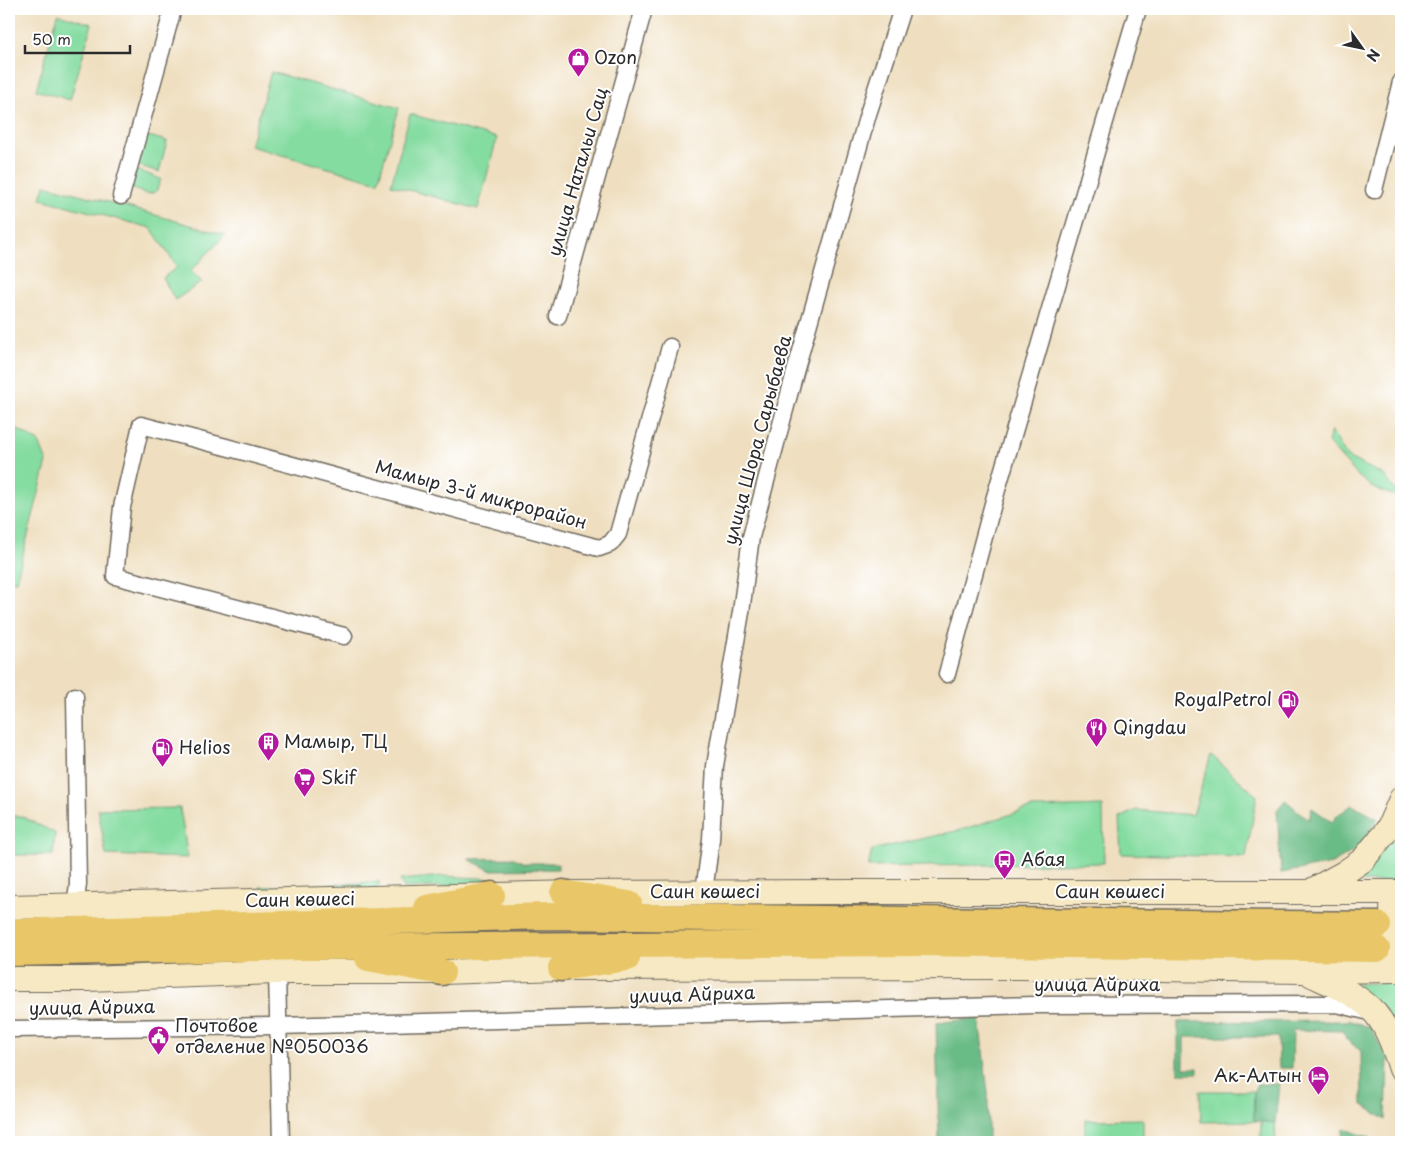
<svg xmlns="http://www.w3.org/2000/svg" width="1410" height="1151" viewBox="0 0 1410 1151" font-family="'Playpen Sans',sans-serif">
	<rect width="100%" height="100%" fill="#fff"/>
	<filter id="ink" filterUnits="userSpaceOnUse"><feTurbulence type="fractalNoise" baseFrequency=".02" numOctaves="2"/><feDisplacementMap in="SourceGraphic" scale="10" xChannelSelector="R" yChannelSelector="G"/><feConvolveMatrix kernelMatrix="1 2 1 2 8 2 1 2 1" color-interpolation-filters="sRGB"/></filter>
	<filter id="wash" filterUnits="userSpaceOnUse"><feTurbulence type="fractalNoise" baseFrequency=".0096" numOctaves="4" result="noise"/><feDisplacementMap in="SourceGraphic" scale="20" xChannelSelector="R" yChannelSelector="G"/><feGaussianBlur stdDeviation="1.12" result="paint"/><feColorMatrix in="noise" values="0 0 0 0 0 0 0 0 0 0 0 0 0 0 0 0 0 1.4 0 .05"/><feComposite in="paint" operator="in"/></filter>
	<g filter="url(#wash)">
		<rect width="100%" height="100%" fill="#efdfc0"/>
		<g fill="#84dca0" stroke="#588466">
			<path d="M58 14 92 24 70 100 36 90Z"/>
			<path d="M271 72 399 108 378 182 250 146Z"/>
			<path d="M410 114 497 138 478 209 391 185Z"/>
			<path d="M145 135 167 141 159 172 137 165Z"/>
			<path d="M137 170 161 179 156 192 147 194 130 188Z"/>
			<path d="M45 185 138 210 225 235 191 271 202 282 175 300 163 278 177 267 151 228 41 199Z"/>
			<path d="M9 426 16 428 39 442 47 462 16 581 9 580Z"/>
			<path d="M1331 430 1347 457 1384 475 1401 498 1373 488 1358 476 1328 443Z"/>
			<path d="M1211 755 1257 796 1246 857 1121 854 1119 818 1136 810 1193 815Z"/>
			<path d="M1103 806 1104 863 868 867 872 850 960 830 1032 808Z"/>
			<path d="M180 808 188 858 106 855 98 809Z"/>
			<path d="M9 816H21L55 833 53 855H9Z"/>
			<path d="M1398 827 1399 881 1346 883Z"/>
			<path d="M444 876 562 883 404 888 400 880Z"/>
			<path d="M380 882 377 889 264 895 260 887Z"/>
			<path d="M1401 982V1040L1353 984Z"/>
			<path d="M1200 1091H1254V1121L1201 1122Z"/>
			<path d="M1143 1119V1142H1085V1120Z"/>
			<path d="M1261 1121 1275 1123 1276 1142H1261Z"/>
		</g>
		<g fill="#6bbc86" stroke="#4b7458">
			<path d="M1285 800 1309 820 1312 808 1332 822 1337 816 1352 805 1378 819 1358 848 1332 864 1281 873 1277 810Z"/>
			<path d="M514 858 525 863H558V869L490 870 468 859Z"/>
			<path d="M979 1018 988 1093V1142H939L936 1023Z"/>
			<path d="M1350 1021 1370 1027 1388 1058 1386 1120 1362 1104 1361 1051 1346 1039 1344 1031 1293 1030 1292 1068H1279L1278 1037H1184V1068H1198V1073H1178V1022Z"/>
			<path d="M1257 1084H1279L1275 1123 1254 1121V1091Z"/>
			<path d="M1343 1129 1369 1137 1375 1142H1341Z"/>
		</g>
	</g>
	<g filter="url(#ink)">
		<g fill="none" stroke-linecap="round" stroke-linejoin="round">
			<defs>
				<g id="street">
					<path d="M1374 190 1401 82"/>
					<path d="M121 196 173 9"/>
					<path d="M558 316 644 9"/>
					<path d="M344 636 115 576 122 507 141 425 226 447 599 548 610 544 618 534 670 347"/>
					<path d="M947 674 994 500 1138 9"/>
					<path d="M704 892 711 839 715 766 741 612 751 537 794 376 868 114 902 9"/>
					<path d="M75 906 78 884 75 696"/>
					<path d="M277 972 281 1142"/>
					<path d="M9 1029 278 1026 1034 1005 1337 1004 1370 1012"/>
				</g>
				<g id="secondary">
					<path d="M1311 891 1344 873 1363 860 1388 829 1401 799"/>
					<path d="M1392 892 1393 970"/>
					<path d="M9 907 575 893 860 892H1401"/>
					<path d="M1312 975C1334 985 1358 994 1375 1013 1388 1028 1395 1050 1401 1069"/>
					<path d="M9 979H87L277 972H442L561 968 1018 967 1304 971 1401 970"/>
				</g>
				<g id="primary">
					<path d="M563 893 629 904"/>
					<path d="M427 908 492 895"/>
					<path d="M9 932 547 916 1378 925"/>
					<path d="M9 953 308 947 918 943 1377 949"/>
					<path d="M368 958 442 972"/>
					<path d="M561 968 627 958"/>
				</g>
			</defs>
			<use href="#street" stroke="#706a5f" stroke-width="19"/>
			<use href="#secondary" stroke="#706a5f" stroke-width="26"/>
			<use href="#primary" stroke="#706a5f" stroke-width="29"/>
			<use href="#street" stroke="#fff" stroke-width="16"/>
			<use href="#secondary" stroke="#f6e9c3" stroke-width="24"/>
			<use href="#primary" stroke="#e9c769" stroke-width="26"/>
		</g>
	</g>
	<defs>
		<symbol id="shop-pin" viewBox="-11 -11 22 30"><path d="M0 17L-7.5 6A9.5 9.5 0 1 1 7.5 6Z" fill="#b5179e" stroke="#fff"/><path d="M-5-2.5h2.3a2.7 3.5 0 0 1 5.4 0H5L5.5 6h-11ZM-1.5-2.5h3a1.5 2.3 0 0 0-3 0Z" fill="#fff"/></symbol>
		<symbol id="fuel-pin" viewBox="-11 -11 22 30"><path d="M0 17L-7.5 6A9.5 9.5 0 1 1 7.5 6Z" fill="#b5179e" stroke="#fff"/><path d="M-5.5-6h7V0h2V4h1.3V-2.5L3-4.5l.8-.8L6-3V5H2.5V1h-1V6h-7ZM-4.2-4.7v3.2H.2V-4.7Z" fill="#fff"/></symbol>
		<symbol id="restaurant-pin" viewBox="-11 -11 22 30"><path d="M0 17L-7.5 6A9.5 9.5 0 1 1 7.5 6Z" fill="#b5179e" stroke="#fff"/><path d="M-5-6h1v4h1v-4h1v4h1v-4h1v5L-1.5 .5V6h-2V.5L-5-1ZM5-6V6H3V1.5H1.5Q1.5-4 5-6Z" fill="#fff"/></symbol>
		<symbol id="building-pin" viewBox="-11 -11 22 30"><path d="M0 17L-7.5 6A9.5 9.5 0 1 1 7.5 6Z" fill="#b5179e" stroke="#fff"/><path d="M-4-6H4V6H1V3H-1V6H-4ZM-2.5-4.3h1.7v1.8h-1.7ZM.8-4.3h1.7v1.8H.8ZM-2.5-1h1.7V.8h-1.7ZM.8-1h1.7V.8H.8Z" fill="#fff"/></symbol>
		<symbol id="supermarket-pin" viewBox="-11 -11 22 30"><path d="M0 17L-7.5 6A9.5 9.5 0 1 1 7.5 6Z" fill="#b5179e" stroke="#fff"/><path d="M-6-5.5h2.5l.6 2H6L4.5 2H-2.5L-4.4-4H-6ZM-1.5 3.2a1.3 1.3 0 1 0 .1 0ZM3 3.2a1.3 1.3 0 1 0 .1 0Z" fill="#fff"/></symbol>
		<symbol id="bus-pin" viewBox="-11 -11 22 30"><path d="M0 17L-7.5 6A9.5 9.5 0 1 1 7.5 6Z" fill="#b5179e" stroke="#fff"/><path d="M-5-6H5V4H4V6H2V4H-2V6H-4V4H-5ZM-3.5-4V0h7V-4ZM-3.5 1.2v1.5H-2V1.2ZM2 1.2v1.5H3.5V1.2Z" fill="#fff"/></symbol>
		<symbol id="civic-pin" viewBox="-11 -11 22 30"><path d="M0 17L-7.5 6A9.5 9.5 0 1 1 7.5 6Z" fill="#b5179e" stroke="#fff"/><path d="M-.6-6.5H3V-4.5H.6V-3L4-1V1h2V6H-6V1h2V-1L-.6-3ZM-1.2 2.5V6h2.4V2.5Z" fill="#fff"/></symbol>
		<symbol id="hotel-pin" viewBox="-11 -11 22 30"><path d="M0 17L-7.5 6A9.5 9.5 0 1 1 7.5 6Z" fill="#b5179e" stroke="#fff"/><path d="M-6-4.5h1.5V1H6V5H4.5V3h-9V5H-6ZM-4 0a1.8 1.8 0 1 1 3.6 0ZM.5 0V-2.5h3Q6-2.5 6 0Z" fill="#fff"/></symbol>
	</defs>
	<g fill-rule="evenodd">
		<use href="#shop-pin" x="566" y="46" width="25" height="34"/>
		<use href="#fuel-pin" x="1276" y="688" width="25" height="34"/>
		<use href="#restaurant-pin" x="1084" y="716" width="25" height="34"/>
		<use href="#building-pin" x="256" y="730" width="25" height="34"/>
		<use href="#fuel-pin" x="150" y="736" width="25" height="34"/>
		<use href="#supermarket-pin" x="292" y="766" width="25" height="34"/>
		<use href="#bus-pin" x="992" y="848" width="25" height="34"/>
		<use href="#civic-pin" x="146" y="1024" width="25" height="34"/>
		<use href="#hotel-pin" x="1306" y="1064" width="25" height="34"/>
	</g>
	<g text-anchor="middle" stroke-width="4" stroke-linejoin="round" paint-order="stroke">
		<g font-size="18" fill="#2b2b2b" stroke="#fff" text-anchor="start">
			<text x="594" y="64">Ozon</text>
			<text x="1272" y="706" text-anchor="end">RoyalPetrol</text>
			<text x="1113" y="734">Qingdau</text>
			<text x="284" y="748">Мамыр, ТЦ</text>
			<text x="179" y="754">Helios</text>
			<text x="321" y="784">Skif</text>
			<text x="1021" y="866">Абая</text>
			<text x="175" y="1032">Почтовое<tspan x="175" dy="21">отделение №050036</tspan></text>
			<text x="1302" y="1082" text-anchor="end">Ак-Алтын</text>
		</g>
		<g font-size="18" fill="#2b2b2b" stroke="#fff">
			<text transform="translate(578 172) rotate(-74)" y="6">улица Натальи Сац</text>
			<text transform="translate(758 440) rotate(-75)" y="6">улица Шора Сарыбаева</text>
			<text transform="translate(481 495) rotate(15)" y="6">Мамыр 3-й микрорайон</text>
			<text x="705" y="898">Саин көшесі</text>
			<text x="1110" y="898">Саин көшесі</text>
			<text transform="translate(300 900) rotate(-1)" y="6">Саин көшесі</text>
			<text x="1097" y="991">улица Айриха</text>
			<text transform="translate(692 995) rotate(-2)" y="6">улица Айриха</text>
			<text transform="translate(92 1008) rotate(-1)" y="6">улица Айриха</text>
		</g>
	</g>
	<rect width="1410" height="1151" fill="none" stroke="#fff" stroke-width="30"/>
	<g transform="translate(1362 48) rotate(123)" stroke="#ffffff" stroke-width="4" paint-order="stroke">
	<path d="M0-4L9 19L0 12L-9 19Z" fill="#2b2b2b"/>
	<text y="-8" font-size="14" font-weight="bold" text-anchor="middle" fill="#2b2b2b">N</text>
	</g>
	<path d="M25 45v8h105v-8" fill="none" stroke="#2b2b2b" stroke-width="2.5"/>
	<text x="32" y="45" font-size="15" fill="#2b2b2b" stroke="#ffffff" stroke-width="4" paint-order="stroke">50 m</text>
</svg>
